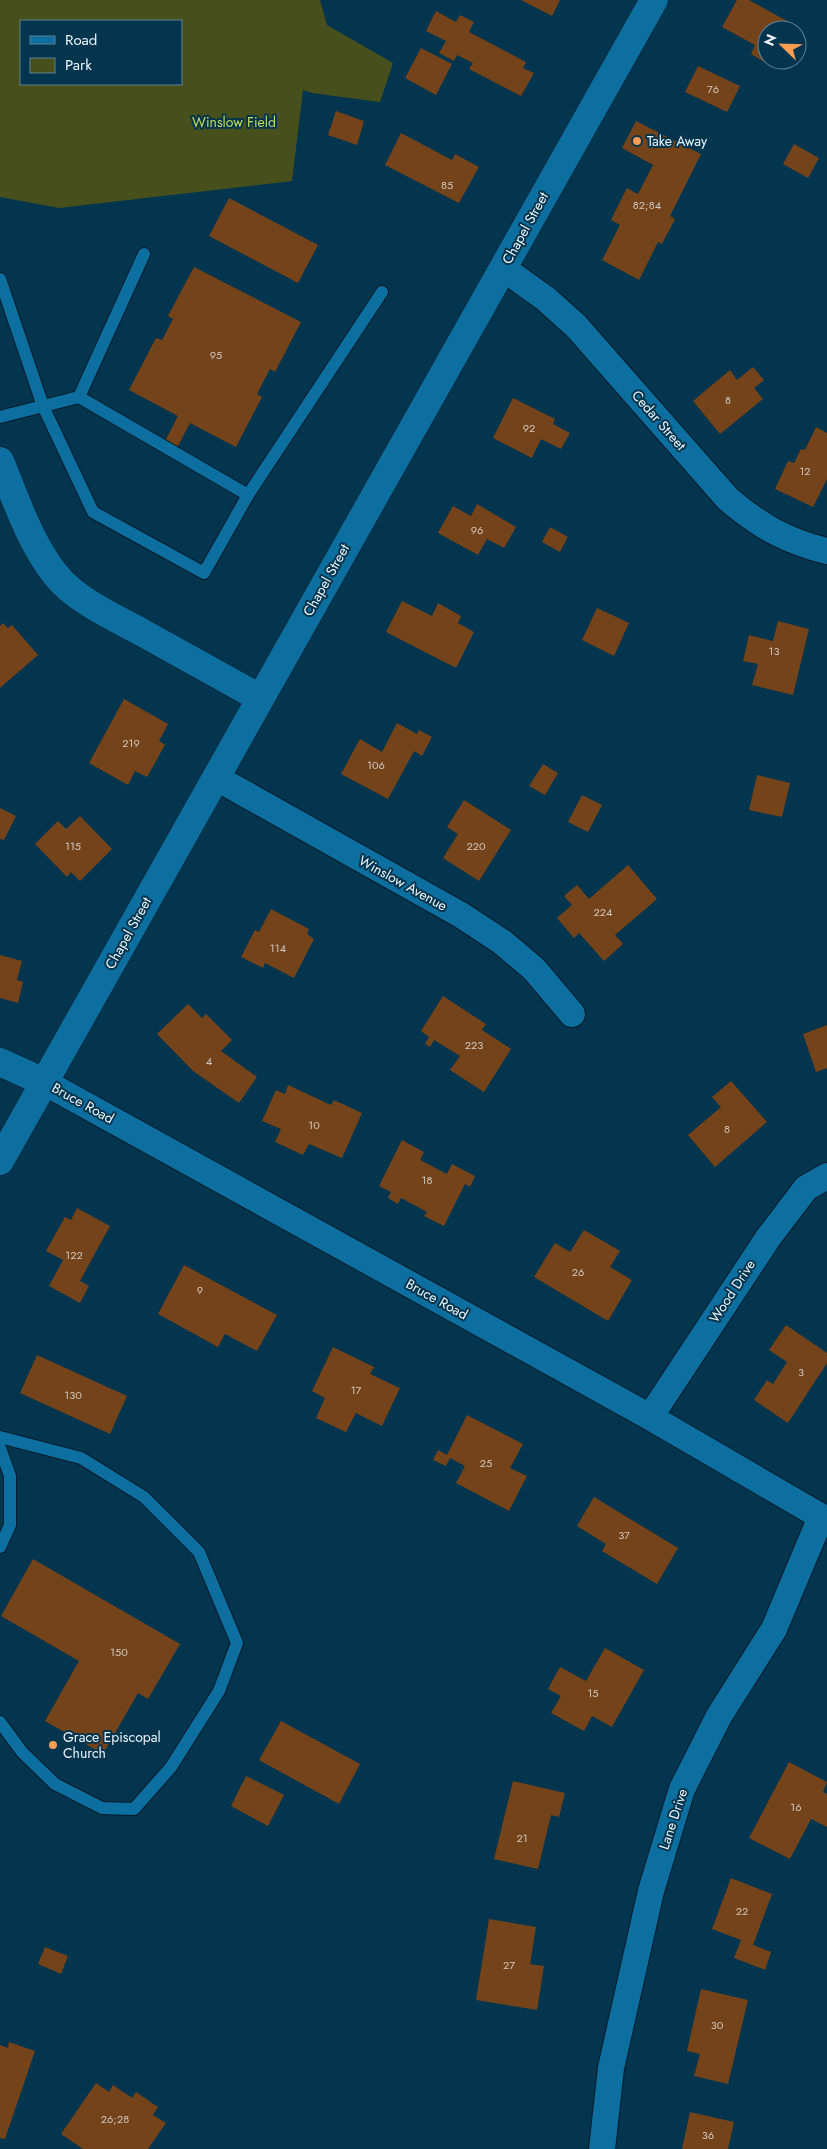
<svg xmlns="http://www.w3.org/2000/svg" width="827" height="2149" viewBox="0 0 827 2149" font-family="Jost,sans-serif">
	<rect width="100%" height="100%" fill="#04354e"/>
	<path fill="#47501c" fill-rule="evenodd" d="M0 0H320L327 25 393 63 380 102 312 93 303 90 292 181 59 208 0 197ZM181 21V84H21V21Z"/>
	<g fill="#744319">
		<path d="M521 0H560L552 16Z"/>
		<path d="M737 0H749L798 27 796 30H767V60H770L768 64 751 54 755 45 722 27Z"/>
		<path d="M436 11 456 22 460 15 474 22 469 32 526 62 523 68 534 73 521 96 469 69 473 63 457 55 454 61 439 53 446 41 426 31Z"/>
		<path d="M421 48 452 64 436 95 405 78Z"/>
		<path d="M698 66 740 86 727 112 685 92Z"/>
		<path d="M336 111 364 121 357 145 328 135Z"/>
		<path d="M636 121 701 154 670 216 675 219 662 244 658 242 639 280 602 260 620 225 611 220 627 188 638 194 653 165 622 148Z"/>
		<path d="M401 133 452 160 455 154 479 167 459 203 385 165Z"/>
		<path d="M794 144 819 158 808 178 783 164Z"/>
		<path d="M229 198 318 245 298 283 209 236Z"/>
		<path d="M194 267 301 322 275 372 270 369 257 394 262 397 236 447 190 423 177 448 165 441 178 416 129 390 156 338 162 340 173 319 168 316Z"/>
		<path d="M753 367 764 380 754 388 763 399 720 434 693 401 730 370 737 380Z"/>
		<path d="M513 398 555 419 553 424 570 433 561 449 541 439 532 458 493 438Z"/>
		<path d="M816 427 827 433V479L813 507 775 489 788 461 794 463 801 449 805 450Z"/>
		<path d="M477 504 516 527 504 548 487 539 478 555 438 533 453 506 471 516Z"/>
		<path d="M550 527 568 537 560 552 542 542Z"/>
		<path d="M402 601 432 616 438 603 461 616 458 623 474 632 456 668 386 632Z"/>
		<path d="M597 608 629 623 614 656 582 640Z"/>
		<path d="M778 621 809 629 793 695 752 685 758 664 743 661 749 635 773 641Z"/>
		<path d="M3 623 8 628 12 625 38 655 0 688V626Z"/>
		<path d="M124 699 168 724 159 741 165 745 147 777 135 771 128 785 89 763Z"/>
		<path d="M397 723 417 734 419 730 432 737 422 756 414 751 388 799 341 774 360 739 382 752Z"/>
		<path d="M543 764 558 773 545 795 529 786Z"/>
		<path d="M757 775 790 783 782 817 749 810Z"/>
		<path d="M582 795 602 805 588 832 568 822Z"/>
		<path d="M464 800 511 830 479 881 443 858 458 834 447 827Z"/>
		<path d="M0 808 16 816 4 840 0 839Z"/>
		<path d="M80 816 112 849 80 881 71 872 67 877 35 844 58 821 66 829Z"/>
		<path d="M628 865 657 899 615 935 623 944 604 961 579 933 574 938 557 918 572 905 564 896 577 885 589 899Z"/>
		<path d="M271 909 309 929 307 934 314 939 294 978 265 963 263 968 241 957 255 930 259 932Z"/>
		<path d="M0 955 22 961 17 980 23 982 18 1003 0 998Z"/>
		<path d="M443 996 486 1024 482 1030 511 1049 484 1092 450 1070 460 1056 434 1040 430 1047 425 1044 429 1037 421 1031Z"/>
		<path d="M188 1004 202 1018 206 1014 232 1040 221 1051 257 1077 239 1103 193 1071 157 1034Z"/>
		<path d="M827 1025V1068L816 1072 803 1034Z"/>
		<path d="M731 1081 767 1122 715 1167 688 1135 721 1107 712 1097Z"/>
		<path d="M288 1085 331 1105 334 1100 362 1113 342 1158 309 1144 303 1155 275 1142 281 1129 262 1121 276 1090 285 1094Z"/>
		<path d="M402 1140 424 1152 420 1160 447 1174 452 1164 475 1176 470 1187 465 1184 444 1226 424 1216 427 1212 401 1198 398 1204 388 1198 391 1192 379 1186Z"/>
		<path d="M77 1208 110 1226 80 1281 89 1286 80 1303 49 1286 63 1260 46 1251 65 1217 71 1220Z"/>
		<path d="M584 1230 620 1251 610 1267 632 1280 608 1321 534 1277 555 1243 570 1252Z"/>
		<path d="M184 1265 277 1315 257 1351 225 1334 218 1347 158 1314Z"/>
		<path d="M786 1325 827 1353V1363L788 1423 754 1400 767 1380 773 1384 787 1362 769 1350Z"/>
		<path d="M333 1347 374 1367 370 1374 400 1388 382 1426 356 1413 346 1432 316 1418 325 1398 312 1391Z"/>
		<path d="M37 1355 127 1396 110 1434 20 1393Z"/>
		<path d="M467 1415 523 1444 510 1468 527 1476 509 1511 456 1483 465 1466 450 1458 446 1466 433 1460 438 1450 447 1455Z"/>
		<path d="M594 1497 678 1548 657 1584 602 1551 606 1544 577 1526Z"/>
		<path d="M33 1559 180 1644 148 1699 138 1693 103 1754 45 1721 79 1661 1 1616Z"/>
		<path d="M605 1648 644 1670 612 1727 592 1716 584 1731 551 1713 561 1696 548 1689 560 1667 586 1681Z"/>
		<path d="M281 1721 360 1764 339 1804 259 1760Z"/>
		<path d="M789 1762 827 1782 823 1792 827 1794V1827L811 1819 790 1859 749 1838Z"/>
		<path d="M246 1776 284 1795 268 1826 231 1806Z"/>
		<path d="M513 1781 565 1793 559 1817 551 1815 538 1869 494 1859Z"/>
		<path d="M731 1878 772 1894 753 1945 771 1952 765 1970 734 1958 741 1940 712 1929Z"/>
		<path d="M489 1919 536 1927 530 1964 544 1966 537 2010 476 2000Z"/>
		<path d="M45 1947 68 1956 61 1974 38 1964Z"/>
		<path d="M701 1989 748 2000 728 2084 694 2076 700 2054 687 2051Z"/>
		<path d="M9 2042 35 2051 5 2139 0 2138V2045L8 2048Z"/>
		<path d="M96 2083 109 2092 113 2085 132 2098 136 2092 158 2107 153 2115 166 2123 148 2149H83L61 2134Z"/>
		<path d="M690 2112 734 2122 728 2149H682Z"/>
	</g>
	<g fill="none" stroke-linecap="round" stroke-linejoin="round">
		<defs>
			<g id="lane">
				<path d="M0 279 43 406 93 512 204 573 248 495"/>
				<path d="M79 397 144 254"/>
				<path d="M0 417 79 397 248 495 382 292"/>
				<path d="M0 1437 81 1458 144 1497 199 1552 237 1643 219 1691 171 1767 134 1809 102 1808 55 1784 22 1752 0 1722"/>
				<path d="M0 1448 10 1476V1525L0 1547"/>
			</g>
			<g id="street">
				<path d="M503 268 546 299 576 326 728 499C758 525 788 542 827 551"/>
				<path d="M215 777 461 915 502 942 534 969 572 1014"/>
				<path d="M44 1082 650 1417 827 1520"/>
				<path d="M650 1417 768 1238 806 1188 827 1176"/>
				<path d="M602 2149 611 2068 651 1891 682 1789 719 1716 774 1629 821 1517"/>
			</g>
			<g id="secondary">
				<path d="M0 461C16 499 29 541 55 574 76 601 114 617 143 633 182 655 221 676 260 698"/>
				<path d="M0 1062 44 1082"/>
				<path d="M0 1161 654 0"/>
			</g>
		</defs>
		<use href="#lane" stroke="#021c2b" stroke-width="14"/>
		<use href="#street" stroke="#021c2b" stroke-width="28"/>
		<use href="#secondary" stroke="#021c2b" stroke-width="29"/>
		<use href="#lane" stroke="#0d6f9f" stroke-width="12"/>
		<use href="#street" stroke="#0d6f9f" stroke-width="26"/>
		<use href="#secondary" stroke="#0d6f9f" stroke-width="28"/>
	</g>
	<g fill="#fb9e51" stroke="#04354e" stroke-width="2">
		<circle cx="637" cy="141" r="5"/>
		<circle cx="53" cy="1745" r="5"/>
	</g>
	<g text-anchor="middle" stroke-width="4" stroke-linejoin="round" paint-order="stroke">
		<g font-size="11" fill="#cfc8c2">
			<text x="713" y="93">76</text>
			<text x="447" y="189">85</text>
			<text x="647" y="209">82;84</text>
			<text x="216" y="359">95</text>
			<text x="728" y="404">8</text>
			<text x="529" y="432">92</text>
			<text x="805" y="475">12</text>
			<text x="477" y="534">96</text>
			<text x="774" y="655">13</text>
			<text x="131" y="747">219</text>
			<text x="376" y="769">106</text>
			<text x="73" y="850">115</text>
			<text x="476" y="850">220</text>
			<text x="603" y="916">224</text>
			<text x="278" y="952">114</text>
			<text x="474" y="1049">223</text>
			<text x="209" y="1065">4</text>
			<text x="314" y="1129">10</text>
			<text x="727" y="1133">8</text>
			<text x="427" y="1184">18</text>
			<text x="74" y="1259">122</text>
			<text x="578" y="1276">26</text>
			<text x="200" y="1294">9</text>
			<text x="801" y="1376">3</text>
			<text x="356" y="1394">17</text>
			<text x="73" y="1399">130</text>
			<text x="486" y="1467">25</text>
			<text x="624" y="1539">37</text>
			<text x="119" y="1656">150</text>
			<text x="593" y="1697">15</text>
			<text x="796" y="1811">16</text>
			<text x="522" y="1842">21</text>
			<text x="742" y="1915">22</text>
			<text x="509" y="1969">27</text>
			<text x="717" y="2029">30</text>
			<text x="115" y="2123">26;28</text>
			<text x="708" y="2139">36</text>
		</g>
		<g font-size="14" fill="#c6dc53" stroke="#04354e">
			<text x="234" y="127">Winslow Field</text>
		</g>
		<g font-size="14" fill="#edf5fa" stroke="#04354e" text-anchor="start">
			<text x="647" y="146">Take Away</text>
			<text x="63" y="1742">Grace Episcopal<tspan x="63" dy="16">Church</tspan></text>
		</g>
		<g font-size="14" fill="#edf5fa" stroke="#04354e">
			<text transform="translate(525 228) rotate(-61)" y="5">Chapel Street</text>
			<text transform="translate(659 420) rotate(49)" y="5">Cedar Street</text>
			<text transform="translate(326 580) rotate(-61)" y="5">Chapel Street</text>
			<text transform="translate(403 883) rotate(29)" y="5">Winslow Avenue</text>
			<text transform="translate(128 933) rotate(-61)" y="5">Chapel Street</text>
			<text transform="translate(83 1103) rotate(29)" y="5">Bruce Road</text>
			<text transform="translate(732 1291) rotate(-57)" y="5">Wood Drive</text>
			<text transform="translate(437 1299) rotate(29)" y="5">Bruce Road</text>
			<text transform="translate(673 1819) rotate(-72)" y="5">Lane Drive</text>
		</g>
	</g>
	<rect x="20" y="20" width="162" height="65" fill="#04354e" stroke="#618293"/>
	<rect x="30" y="36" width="25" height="8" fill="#0d6f9f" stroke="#618293"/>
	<text x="65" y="45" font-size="15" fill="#edf5fa">Road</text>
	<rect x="30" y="58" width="25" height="15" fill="#47501c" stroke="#618293"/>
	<text x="65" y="70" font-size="15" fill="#edf5fa">Park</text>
	<g transform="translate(782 45) rotate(293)"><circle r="24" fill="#04354e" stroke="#618293"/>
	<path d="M0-4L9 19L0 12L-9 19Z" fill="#fb9e51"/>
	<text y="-8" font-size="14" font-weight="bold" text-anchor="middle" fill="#edf5fa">N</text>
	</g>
</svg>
